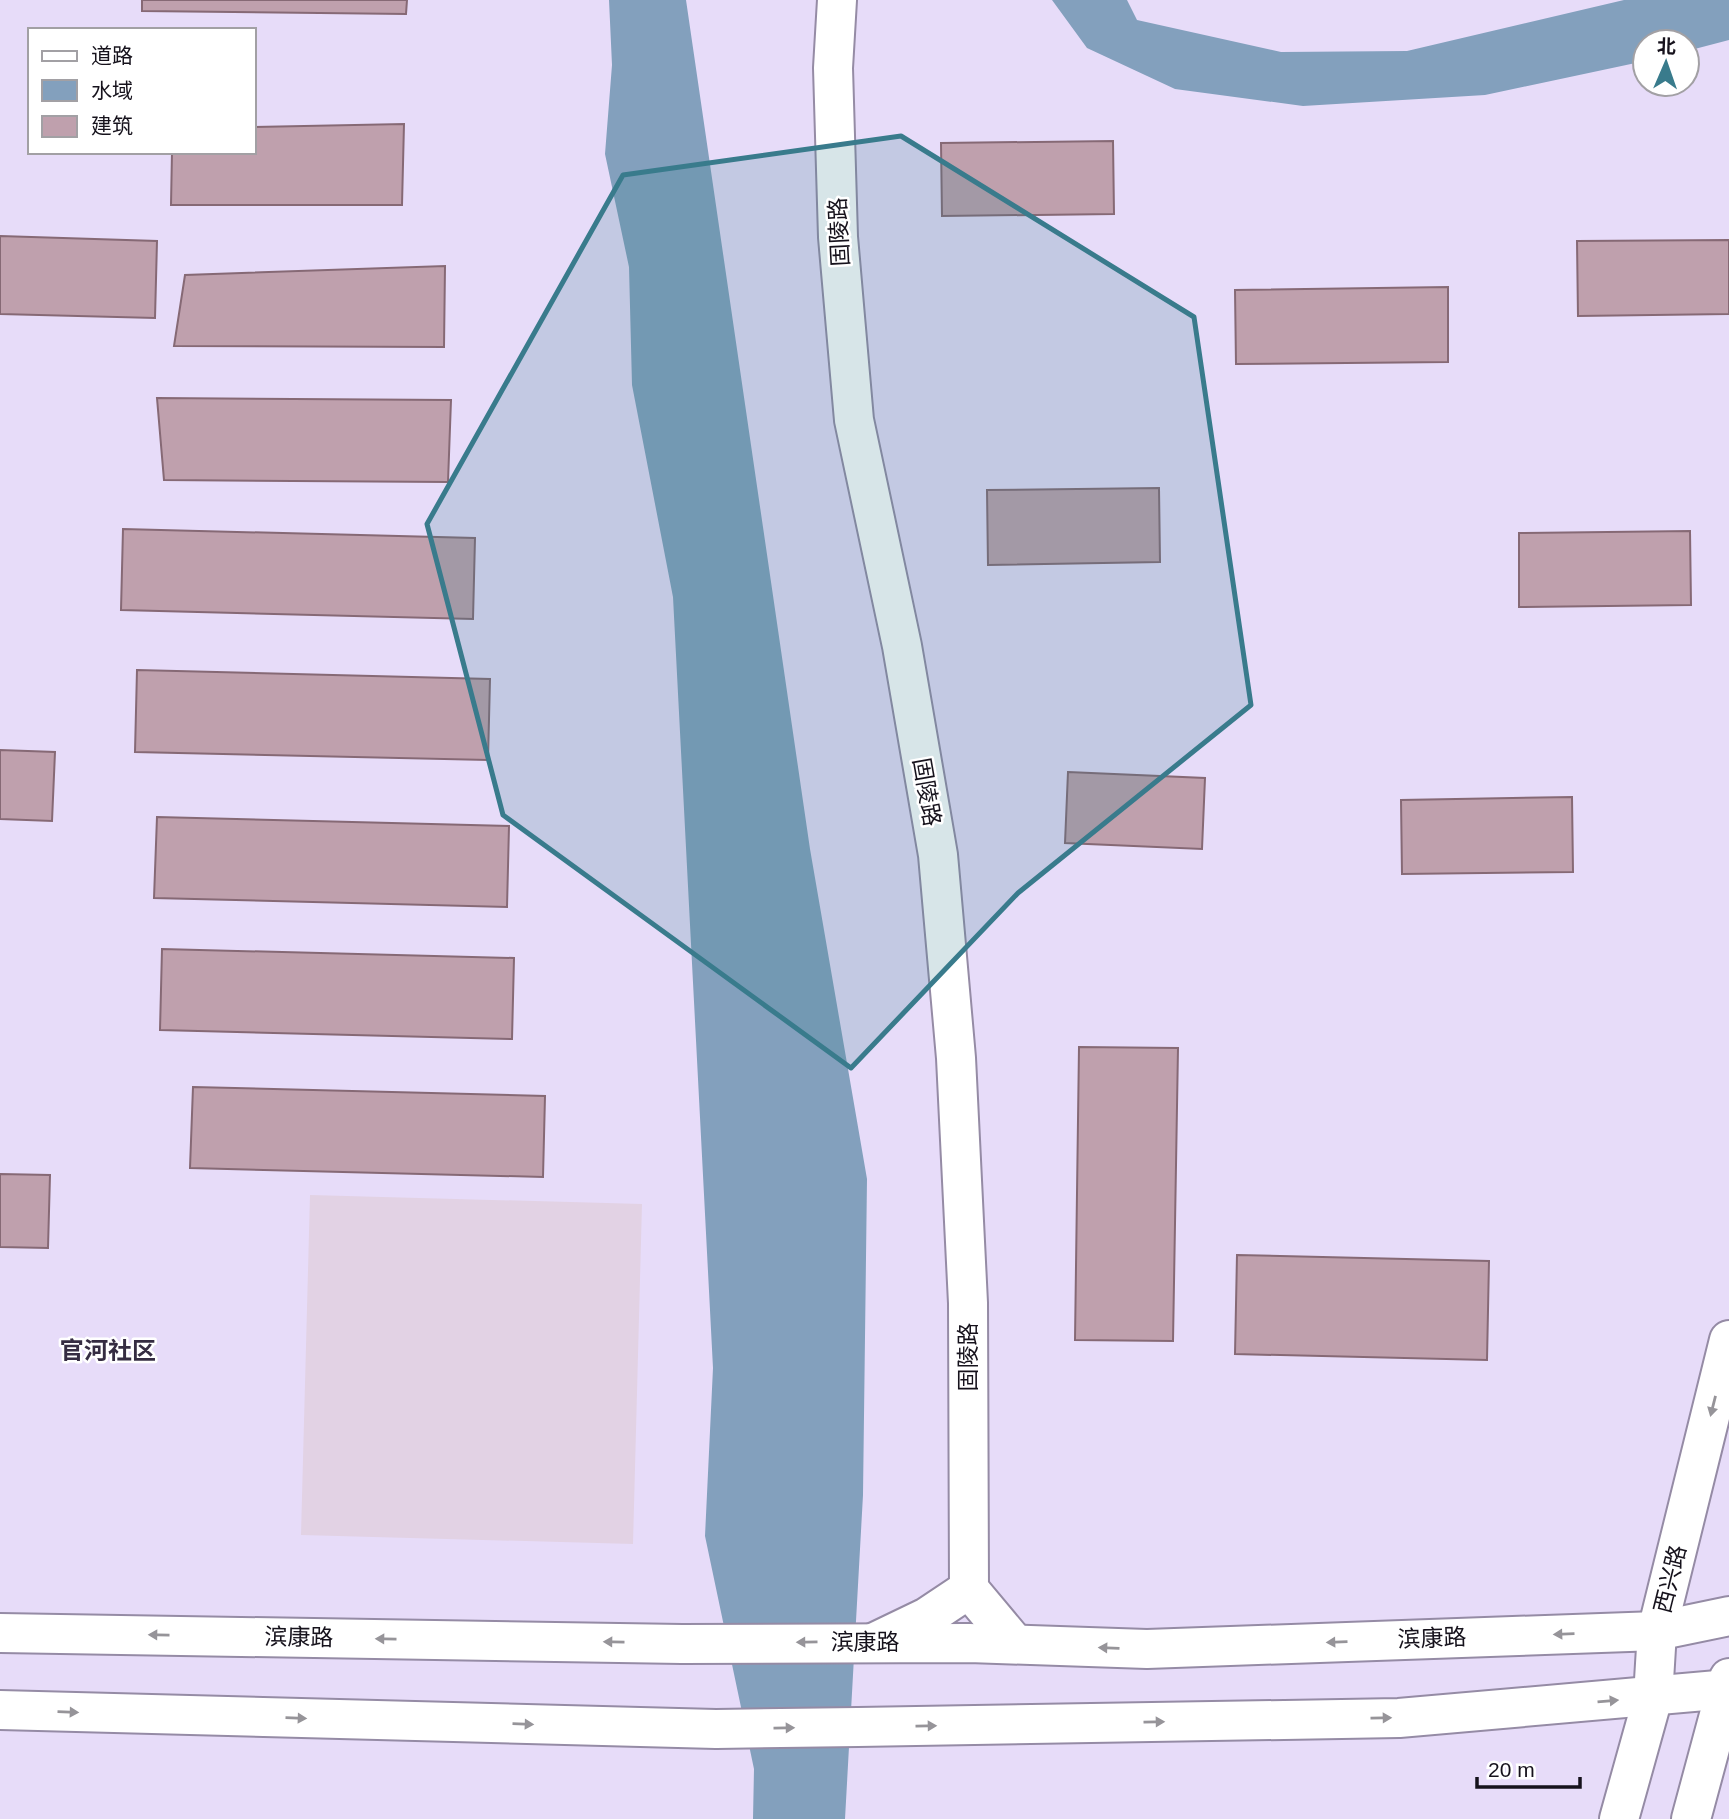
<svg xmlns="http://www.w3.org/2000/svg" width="1729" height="1819" viewBox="0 0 1729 1819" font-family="Arial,'Noto Sans SC',sans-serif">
	<rect width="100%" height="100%" fill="#e7dcf9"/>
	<path fill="#e2d2e4" d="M310 1195 642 1204 633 1544 301 1535Z"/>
	<g fill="#83a0bd">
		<path d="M609 0H686L810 849 867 1179 863 1495 845 1819H753L754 1769 705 1536 713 1368 673 597 632 385 629 267 605 154 612 65Z"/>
		<path d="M1052 0H1127L1137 20 1281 52 1407 51 1624 0H1729V40L1687 51V42H1645V61L1485 95 1303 106 1175 89 1087 48Z"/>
	</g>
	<g fill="#bfa0ad" stroke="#866975" stroke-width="2">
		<path d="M142 0H407L406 14 142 11Z"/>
		<path d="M404 124 402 205H171L172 152H254V127Z"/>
		<path d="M1113 141 1114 214 942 216 941 143Z"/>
		<path d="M0 236 157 241 155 318 0 314Z"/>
		<path d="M1729 240V314L1578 316 1577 241Z"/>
		<path d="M445 266 444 347 174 346 185 275Z"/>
		<path d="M1448 287V362L1236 364 1235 290Z"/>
		<path d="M157 398 451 400 448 482 164 480Z"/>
		<path d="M1159 488 1160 562 988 565 987 490Z"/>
		<path d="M123 529 475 538 473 619 121 610Z"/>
		<path d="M1690 531 1691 605 1519 607V533Z"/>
		<path d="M137 670 490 679 488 760 135 752Z"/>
		<path d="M0 750 55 752 52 821 0 819Z"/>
		<path d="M1068 772 1205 778 1202 849 1065 843Z"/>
		<path d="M1572 797 1573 872 1402 874 1401 800Z"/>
		<path d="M157 817 509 826 507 907 154 898Z"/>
		<path d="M162 949 514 958 512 1039 160 1030Z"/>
		<path d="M1079 1047 1178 1048 1173 1341 1075 1340Z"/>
		<path d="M193 1087 545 1096 543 1177 190 1168Z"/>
		<path d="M0 1174 50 1175 48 1248 0 1247Z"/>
		<path d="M1237 1255 1489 1261 1487 1360 1235 1354Z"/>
	</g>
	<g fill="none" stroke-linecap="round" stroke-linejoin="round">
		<defs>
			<g id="tertiary">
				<path d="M837 0 833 68 838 237 854 420 902 646 938 855 956 1058 968 1303 969 1589 1015 1644"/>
				<path d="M875 1642 927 1617 969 1589"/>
			</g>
			<g id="secondary">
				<path d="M1619 1819 1653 1697 1657 1631 1729 1340"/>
				<path d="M1691 1819 1729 1678"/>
			</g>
			<g id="primary">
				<path d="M0 1633 682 1644 969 1643 1147 1649 1657 1631 1729 1616"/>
				<path d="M0 1710 716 1729 858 1727 1399 1718 1729 1689"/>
			</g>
		</defs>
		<use href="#tertiary" stroke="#958ba5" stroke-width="42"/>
		<use href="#secondary" stroke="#958ba5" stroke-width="42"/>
		<use href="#primary" stroke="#958ba5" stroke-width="42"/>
		<use href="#tertiary" stroke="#fff" stroke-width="38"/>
		<use href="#secondary" stroke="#fff" stroke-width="38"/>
		<use href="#primary" stroke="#fff" stroke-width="38"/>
	</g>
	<defs><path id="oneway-solid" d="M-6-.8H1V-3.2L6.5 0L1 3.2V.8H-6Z" transform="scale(1.75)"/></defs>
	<g fill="#969499">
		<use href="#oneway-solid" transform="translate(1713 1406) rotate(104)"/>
		<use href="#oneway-solid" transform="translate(1564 1634) rotate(178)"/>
		<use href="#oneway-solid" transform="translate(159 1635) rotate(-179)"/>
		<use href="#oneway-solid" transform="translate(386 1639) rotate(-179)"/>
		<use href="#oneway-solid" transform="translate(614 1642) rotate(-179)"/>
		<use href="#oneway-solid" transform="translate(807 1642) rotate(179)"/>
		<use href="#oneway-solid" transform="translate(1337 1642) rotate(178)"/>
		<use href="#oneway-solid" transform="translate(1109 1648) rotate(-178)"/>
		<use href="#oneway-solid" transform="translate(1608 1701) rotate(-5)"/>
		<use href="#oneway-solid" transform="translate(68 1712) rotate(2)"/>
		<use href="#oneway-solid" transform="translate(296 1718) rotate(2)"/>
		<use href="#oneway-solid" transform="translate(1381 1718) rotate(-1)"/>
		<use href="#oneway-solid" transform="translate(1154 1722) rotate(-1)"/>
		<use href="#oneway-solid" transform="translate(523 1724) rotate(2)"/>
		<use href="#oneway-solid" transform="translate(926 1726) rotate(-1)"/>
		<use href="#oneway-solid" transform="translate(784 1728) rotate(-1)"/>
	</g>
	<path fill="#397b8c" fill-opacity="0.2" stroke="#397b8c" stroke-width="5" stroke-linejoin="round" d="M901 136 1194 317 1251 705 1018 893 851 1068 503 815 427 524 623 175Z"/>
	<g text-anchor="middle" stroke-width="5" stroke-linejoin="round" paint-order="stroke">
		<g font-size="23" fill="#16121c" stroke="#fff">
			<text transform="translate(839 232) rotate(-93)" y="8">固陵路</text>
			<text transform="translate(927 792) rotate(80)" y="8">固陵路</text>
			<text transform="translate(968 1357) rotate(-90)" y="8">固陵路</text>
			<text transform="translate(1670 1579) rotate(-76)" y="8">西兴路</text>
			<text transform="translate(299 1637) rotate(1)" y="8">滨康路</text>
			<text transform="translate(1432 1638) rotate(-2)" y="8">滨康路</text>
			<text x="865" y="1650">滨康路</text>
		</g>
		<g font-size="24" font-weight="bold" fill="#352c42" stroke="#fff">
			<text x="108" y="1359">官河社区</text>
		</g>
	</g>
	<rect x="28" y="28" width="228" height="126" fill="#ffffff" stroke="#a2a0a4" stroke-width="2"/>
	<rect x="42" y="51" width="35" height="10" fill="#ffffff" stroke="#a2a0a4" stroke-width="2"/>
	<text x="91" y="63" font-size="21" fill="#16121c">道路</text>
	<rect x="42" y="80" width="35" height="21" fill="#83a0bd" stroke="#a2a0a4" stroke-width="2"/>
	<text x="91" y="98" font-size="21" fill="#16121c">水域</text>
	<rect x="42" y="116" width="35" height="21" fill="#bfa0ad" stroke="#a2a0a4" stroke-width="2"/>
	<text x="91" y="133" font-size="21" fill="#16121c">建筑</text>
	<g transform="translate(1666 63) rotate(2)"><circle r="33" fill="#ffffff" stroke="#a2a0a4" stroke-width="2"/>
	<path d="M0-5L12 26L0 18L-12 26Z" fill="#397b8c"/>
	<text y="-10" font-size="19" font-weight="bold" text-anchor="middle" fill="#16121c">北</text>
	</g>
	<path d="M1477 1777v10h103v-10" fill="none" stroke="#16121c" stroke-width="3.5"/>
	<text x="1488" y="1777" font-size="21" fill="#16121c" stroke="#ffffff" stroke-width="5" paint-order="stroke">20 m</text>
</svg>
